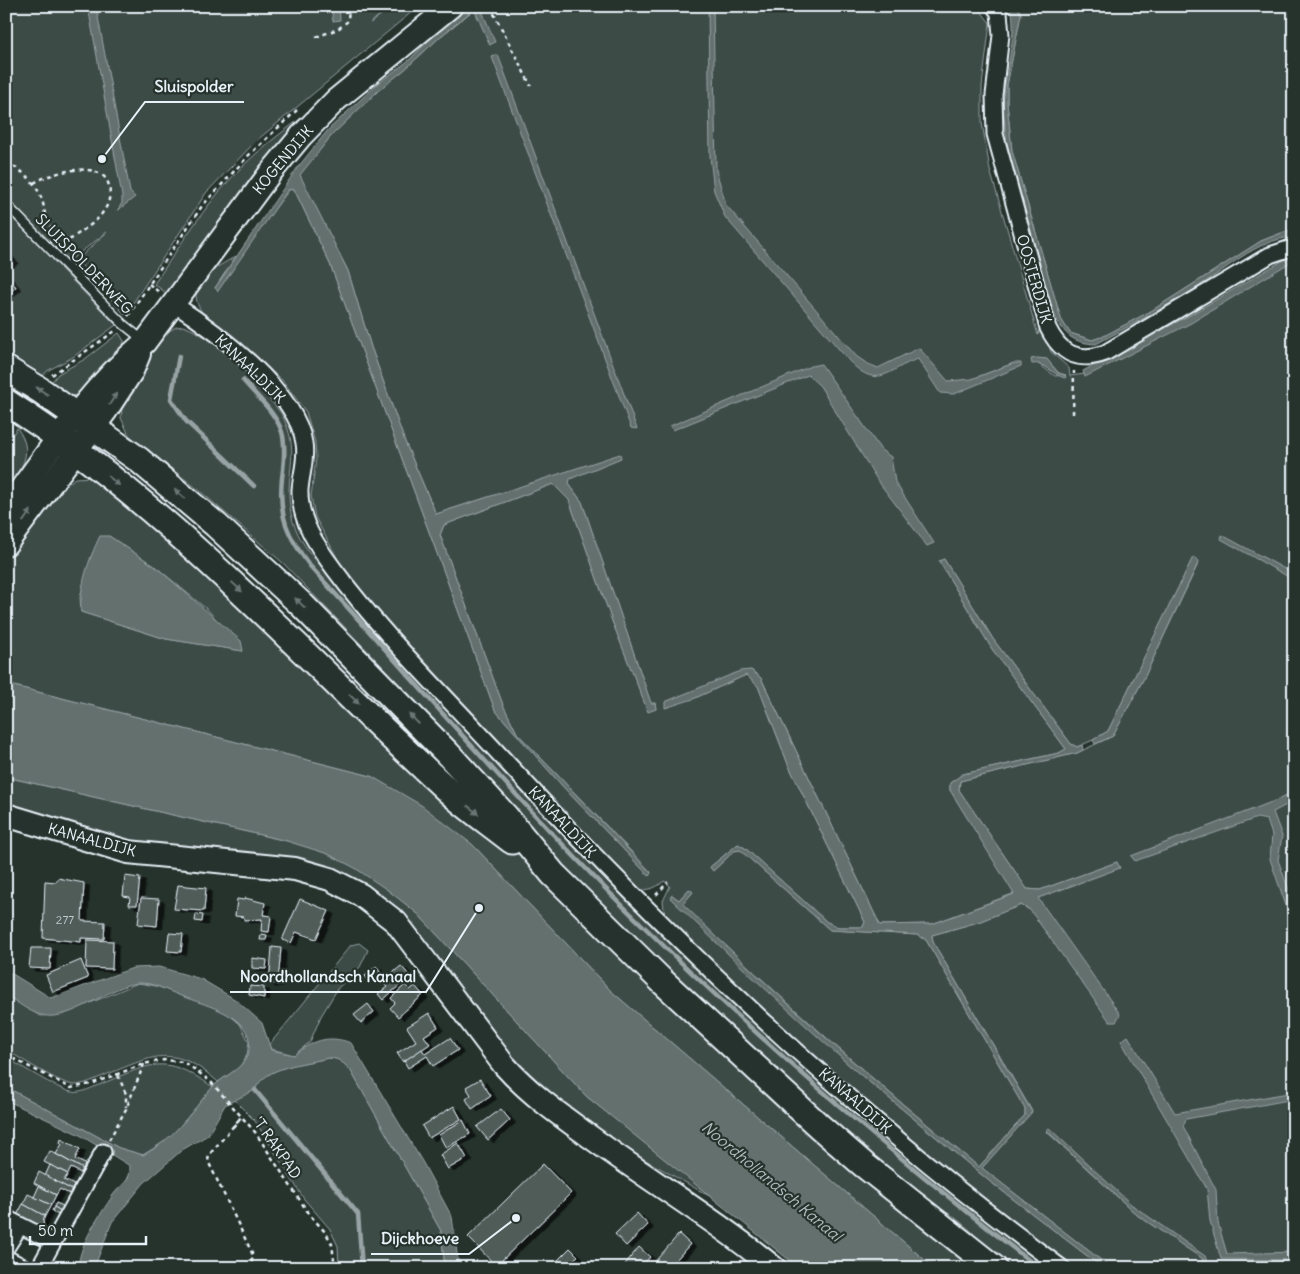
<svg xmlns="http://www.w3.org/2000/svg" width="1300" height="1274" viewBox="0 0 1300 1274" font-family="Delius,sans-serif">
	<defs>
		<filter id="shadow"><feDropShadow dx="5.5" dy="3" stdDeviation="0" flood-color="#0009"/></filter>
	</defs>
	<rect width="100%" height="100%" fill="#26332d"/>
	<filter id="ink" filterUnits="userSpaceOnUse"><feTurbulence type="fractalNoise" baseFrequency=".02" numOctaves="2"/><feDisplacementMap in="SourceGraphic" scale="10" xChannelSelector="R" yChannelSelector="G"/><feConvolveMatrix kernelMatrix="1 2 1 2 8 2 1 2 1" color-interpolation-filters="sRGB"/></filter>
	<g filter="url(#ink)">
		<g fill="#3e4b47" stroke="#939ea0" fill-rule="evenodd">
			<path d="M6 6H391L370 23 393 6H419L256 141 206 193 125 315 77 260 107 232 60 268 116 325 73 357 47 371 38 382 6 363Z"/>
			<path d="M480 6H977L990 23 982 86V123L990 170 1038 335 1041 320 1051 352 1069 368 1070 376 1085 374 1150 336 1294 260V1268H1203L1207 1260 1132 1205 1046 1131 1137 1215 1203 1259 1198 1268H1111L982 1168 1032 1111 933 942 932 935 978 922 1021 905 1030 910 1039 901 1038 898 1119 868 1117 862 1040 890 1027 889 959 790 960 781 1077 753 1113 736 1144 678 1199 562 1193 558 1108 731 1093 740 1077 747 1071 744 993 639 944 559 939 561 992 649 1066 749 1059 753 963 774 950 783V790L1015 893 932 924 880 925 761 678 751 670 665 702 693 699 746 675 758 686 788 764 865 922 863 927H838L827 922 745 848 738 844 710 867 713 871 734 851 740 850 830 930 918 935 926 940 1025 1109V1115L979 1167C876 1084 778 996 682 904L693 892 689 889 679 900 672 895 850 1066 988 1180 1103 1268H1072L930 1157 840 1081 733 985 665 918 663 901 670 886 664 881C655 889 644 893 632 886L387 623 346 574 315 517 311 496 316 459 315 442 306 412 283 381 203 314C182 283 213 270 236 256L215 288 289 190 294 189 330 264 495 710 566 790 649 876 651 872 517 733 503 705 440 535 444 525 553 484 569 500 612 621 648 711 656 709 655 703 651 704 582 502 569 484V479L620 458V455L436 514 405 442 371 347 348 271 299 175 332 135 379 89 403 71 441 36 475 9 490 45ZM1046 359 1059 373 1066 375 1055 376 1037 363ZM1014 363 956 393 972 379Z"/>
			<path d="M1017 6H1294V231L1284 232 1261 241 1151 311 1104 336 1092 340 1070 333 1061 319 1012 151 1007 103V85L1021 14Z"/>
			<path d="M321 104 169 295 154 284C180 246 204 206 236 173 262 146 291 125 321 104Z"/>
			<path d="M183 326C224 341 253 380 281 413 302 453 285 469 290 507 292 526 301 541 312 556L432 690 619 891 663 936 1052 1268H1010L990 1253 970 1230 953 1216 919 1197 800 1097 559 865 382 666 283 563 200 491 129 435 121 418 123 399 141 365 162 335 176 327Z"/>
			<path d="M119 333 124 341 123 348 81 394C68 398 58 395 46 389L58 374 85 359Z"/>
			<path d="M17 428C35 452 22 469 6 489V444Z"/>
			<path d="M93 477 189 549 445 794 518 854 980 1268H934L611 991 473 845 371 776 6 684V556L55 495 75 478ZM109 536 156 567 209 611 243 651 166 639 81 612 80 597 92 554Z"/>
			<path d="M6 777 287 841C301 845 315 848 328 854 361 867 391 892 418 914L586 1096 718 1201 605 1137 545 1093 497 1044 418 931 393 908 312 866 267 855 129 842 6 803Z"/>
			<path d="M359 943 368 950 360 967 338 988 321 1016 310 1042 294 1055 271 1049 269 1045 351 945Z"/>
			<path d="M138 983 156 986 206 1004 227 1013 240 1024 249 1042 247 1055 239 1068 218 1082C173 1042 153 1056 103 1076 95 1079 84 1085 74 1085 58 1083 22 1059 6 1050V995L40 1016 64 1014Z"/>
			<path d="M6 1058C22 1066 55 1088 71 1092 78 1094 90 1089 96 1086 150 1065 161 1051 213 1087L170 1138 143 1155 119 1148 6 1087Z"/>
			<path d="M328 1058C340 1058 343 1063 351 1071L441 1231 445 1268H339L338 1246 330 1229 304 1199 255 1121 233 1099 255 1090C265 1065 305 1064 328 1058Z"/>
		</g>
		<g fill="#636f6d" stroke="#98a3a5">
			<path d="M88 6H96L130 192 135 197 117 211 122 203V196Z"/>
			<path d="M331 6H339L340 20 333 21Z"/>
			<path d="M470 6H480L495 42 490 45 474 9 441 36 403 71 379 90 332 135 300 175 348 271 371 347 405 442 436 514 620 454 621 458 570 479 569 484 582 502 651 703H655L656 709 648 712 612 621 569 500 553 484 444 525 440 535 503 705 517 733 651 873 649 876 566 790 495 710 330 264 294 189 288 190 218 291 215 288 298 167 328 130 376 85 409 60 437 32Z"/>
			<path d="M708 6H713L716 170 726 205 856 356 866 363 878 368 919 348 948 381 972 379 1014 363H1021V366L954 394 940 393 918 359C887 369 879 391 850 362L725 217 714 191 710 156Z"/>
			<path d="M1011 6H1017L1021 14 1007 85V103L1012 151 1061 319 1070 333 1092 340 1104 336 1151 311 1261 241 1284 232 1294 231V237C1256 239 1225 271 1193 290 1162 309 1129 326 1096 344 1074 343 1065 336 1055 316 1036 251 1009 184 1004 116 1000 79 1019 43 1011 6Z"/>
			<path d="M498 55 637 429 631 428 492 57Z"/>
			<path d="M1294 257V260L1191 323 1085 377 1083 371 1188 316 1287 258Z"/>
			<path d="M1037 358 1047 359 1058 373 1066 376 1065 378C1052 375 1044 361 1032 364L1031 359Z"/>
			<path d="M821 364 881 450 891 457 895 482 934 543 927 546 878 481 820 386 808 375 673 430 670 426 811 366Z"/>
			<path d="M1222 535 1294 574V580L1221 539Z"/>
			<path d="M100 536H109L156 567 241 641 243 651 166 639 81 612C79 586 89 559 100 536Z"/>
			<path d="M1193 557 1199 561 1144 678 1113 736 1095 744 1093 740 1108 731Z"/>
			<path d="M944 559 993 639 1071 744 1077 747 1082 745 1083 750 1077 753 960 781 959 790 1027 889 1040 890 1117 862 1120 868 1038 898 1120 1014 1116 1022H1110L1030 910 1021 905 978 922 932 935 933 942 1032 1112 982 1168 1111 1268H1103L988 1180 850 1066 749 974 670 898 672 895 679 900 689 889 693 892 683 904C777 997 876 1084 979 1167L1025 1115V1109L926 940 918 935 830 930 740 850 734 851 713 871 710 867 738 844 745 848 827 922 838 927H863L865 922 788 764 758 686 746 675 693 699 665 708V702L740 671 751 670 761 678 880 925 932 924 1014 894 950 790V783L963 774 1059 753 1066 749 992 649 939 561Z"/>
			<path d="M6 684 371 776 421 805 473 845 611 991 934 1268H799L586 1096 418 914 389 891 355 868 328 854 287 841 6 777Z"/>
			<path d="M1294 791V801L1273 812 1282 836 1278 860 1294 904V929L1270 859 1272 835 1267 820 1257 818 1135 861 1131 856 1277 800Z"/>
			<path d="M159 967 201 979 236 1000 262 1023 271 1050 294 1055C312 1041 328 1034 351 1043L423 1163 452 1217 459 1268H445L441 1231 351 1071C343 1063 340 1058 328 1058 305 1064 264 1066 255 1090L225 1105 208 1135 182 1150 144 1183 112 1222 94 1268H78C80 1242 99 1217 113 1195 121 1184 131 1182 130 1166L80 1135 6 1100V1087L119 1148 143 1155C173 1140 189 1115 210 1090 220 1077 243 1070 248 1054 259 1017 205 1005 181 996 168 991 153 982 138 983 111 986 82 1013 54 1016 36 1018 20 1004 6 995V970L51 998 133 968Z"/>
			<path d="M1128 1036 1175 1113 1294 1092V1099L1186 1119 1183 1126 1216 1190 1218 1223 1227 1254 1294 1252V1260L1221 1259 1210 1221 1207 1189 1121 1041Z"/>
			<path d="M1049 1128 1132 1205 1205 1256 1207 1263 1203 1268H1198L1203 1263V1259L1137 1215 1046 1130Z"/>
		</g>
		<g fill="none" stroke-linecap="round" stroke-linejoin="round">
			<g stroke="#98a3a5" stroke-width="4.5">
				<path d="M179 356 171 399 186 421 254 486"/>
				<path d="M243 380C256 396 276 413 282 432 286 446 284 463 282 478 278 516 288 537 310 566 418 684 521 806 635 918 762 1043 898 1160 1039 1268"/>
				<path d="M255 1090 358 1214 362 1268"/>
			</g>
		</g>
		<g fill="#505c59" stroke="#e8f1f8" filter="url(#shadow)">
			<path d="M6 253 13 260 6 266Z"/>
			<path d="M6 275 16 287 6 295Z"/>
			<path d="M125 876 140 878 137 905H129L130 897 123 896Z"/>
			<path d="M58 878 84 883 82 921 105 922 104 939 81 938V942L43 938 45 881 56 882Z"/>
			<path d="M178 885 206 888 204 911 174 909Z"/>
			<path d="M141 898 159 899 157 926 138 924Z"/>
			<path d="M245 898 265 903 263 915 271 916 269 932 261 931 262 919 244 920V917L235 916 237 899 244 900Z"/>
			<path d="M300 899 329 911 316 939 296 932 291 943 282 940Z"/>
			<path d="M196 914 203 915 202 922 195 921Z"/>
			<path d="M169 933 183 934 181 952 167 951Z"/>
			<path d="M261 934 267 935 266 940H260Z"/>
			<path d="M87 940 113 941 112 969 86 968Z"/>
			<path d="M272 947 281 948 278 983 271 984H269Z"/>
			<path d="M31 948H51L50 969 29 968Z"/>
			<path d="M252 958 267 960 266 969 252 968Z"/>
			<path d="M81 960 88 978 53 992 46 975Z"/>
			<path d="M376 966 380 972 369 981 365 976Z"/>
			<path d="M401 966 410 976 383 1000 378 994 387 987 382 982Z"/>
			<path d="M405 985 410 990 415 986 423 995 398 1017 390 1008 395 1003 391 998Z"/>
			<path d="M250 986 264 987V998L249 995Z"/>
			<path d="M368 1004 374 1012 361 1023 354 1015Z"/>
			<path d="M429 1013 438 1027 424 1036 430 1044 403 1062 397 1053 416 1041 407 1027Z"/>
			<path d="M450 1038 458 1050 433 1066 427 1056 408 1068 404 1061 422 1049 425 1054Z"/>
			<path d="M480 1079 491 1096 472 1109 466 1099 471 1095 466 1087Z"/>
			<path d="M454 1106 461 1119 429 1138 422 1126Z"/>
			<path d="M501 1109 510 1120 488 1140 477 1127Z"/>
			<path d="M463 1120 470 1134 446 1148 439 1135Z"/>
			<path d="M61 1139 80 1149 75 1159 85 1164 83 1169 56 1154 62 1144 60 1143Z"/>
			<path d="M458 1143 467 1158 448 1169 440 1155Z"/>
			<path d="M50 1151 83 1169 81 1173 71 1168 68 1174 44 1162Z"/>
			<path d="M543 1164 571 1193 496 1266 468 1237Z"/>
			<path d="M50 1165 68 1174 64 1180 74 1185 72 1190 45 1176Z"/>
			<path d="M39 1172 72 1190 69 1194 60 1189 56 1195 34 1183Z"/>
			<path d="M39 1186 56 1195 51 1205 34 1197Z"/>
			<path d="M28 1194 51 1205 45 1216 23 1204Z"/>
			<path d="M56 1203 63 1206 61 1211 54 1207Z"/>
			<path d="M23 1204 45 1216 43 1221 44 1227 51 1230 48 1234 40 1227 17 1215Z"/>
			<path d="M54 1207 61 1211 58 1215 52 1211Z"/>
			<path d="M637 1213 648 1225 626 1246 615 1234Z"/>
			<path d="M679 1234 690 1244 669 1268H654L652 1265Z"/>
			<path d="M639 1247 650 1257 640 1268H622Z"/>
			<path d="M570 1248 578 1256 563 1268 557 1261Z"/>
			<path d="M709 1261 718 1268H703Z"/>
		</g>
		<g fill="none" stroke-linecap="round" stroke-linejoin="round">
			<defs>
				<path id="lane" d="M6 204 123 324 143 340"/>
				<g id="street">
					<path d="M994 6 999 13 1001 35 994 95 995 134 1048 328C1060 353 1078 363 1105 353L1270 255 1294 247"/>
					<path d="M174 304C216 331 297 392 304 443 307 459 301 474 300 490 299 520 317 546 334 569 383 635 444 694 500 755 672 942 857 1118 1062 1268"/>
					<path d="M6 1218 53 1242"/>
					<path d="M6 1248 20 1226"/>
					<path d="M6 1258 25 1268"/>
					<path d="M39 1268 103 1152"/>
				</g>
				<g id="secondary">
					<path d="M6 510C48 452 90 388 145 342L271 172 301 136 336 100 451 6"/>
					<path d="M6 544 105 412 132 371 139 354"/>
					<path d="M6 815 128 852 295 869 330 879 361 895 396 922 504 1065C528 1092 556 1112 585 1133 647 1179 715 1219 774 1268"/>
				</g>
				<g id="primary">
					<path d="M6 369 40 390 139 460 216 525 302 605 448 754 505 816 553 874 662 981 819 1126 864 1165 994 1268"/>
					<path d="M6 402C170 506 299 653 441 784 463 805 488 822 512 841"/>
				</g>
			</defs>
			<use href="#lane" stroke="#e8f1f8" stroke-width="11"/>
			<use href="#street" stroke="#e8f1f8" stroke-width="19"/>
			<use href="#secondary" stroke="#e8f1f8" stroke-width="26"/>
			<use href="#primary" stroke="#e8f1f8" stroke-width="29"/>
			<g stroke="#e8f1f8" stroke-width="2.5" stroke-dasharray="4 4" stroke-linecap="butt">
				<path d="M490 6 531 86"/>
				<path d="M316 37 338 29 348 21 349 6"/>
				<path d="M6 163C31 173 46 195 45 222"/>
				<path d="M34 183C51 172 103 158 109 186 111 195 109 204 103 212 96 223 81 231 71 239H66L45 222"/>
				<path d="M149 284 160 293"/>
				<path d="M128 316 202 206 250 154 297 110"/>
				<path d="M52 375 115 331"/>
				<path d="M1073 414 1074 371"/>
				<path d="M6 436 11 429"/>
				<path d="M656 895 668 882"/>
				<path d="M6 1055 71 1088 91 1084 144 1064 164 1060 183 1062 197 1071 211 1082 255 1132 309 1214 326 1233 332 1244 335 1268"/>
				<path d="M118 1075 126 1094V1107"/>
				<path d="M233 1127 241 1117 209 1155 208 1161 252 1253V1268"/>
				<path d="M109 1140 126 1109 144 1064"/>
			</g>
			<use href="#lane" stroke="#26332d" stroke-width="8"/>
			<use href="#street" stroke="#26332d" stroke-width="15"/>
			<use href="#secondary" stroke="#26332d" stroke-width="22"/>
			<use href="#primary" stroke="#26332d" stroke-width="25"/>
		</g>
		<defs><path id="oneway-solid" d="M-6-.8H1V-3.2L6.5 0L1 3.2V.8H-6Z" transform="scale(1.25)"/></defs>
		<g fill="#6a7674">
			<use href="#oneway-solid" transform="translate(42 391) rotate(-146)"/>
			<use href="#oneway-solid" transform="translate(113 399) rotate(-57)"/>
			<use href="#oneway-solid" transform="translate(114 481) rotate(39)"/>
			<use href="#oneway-solid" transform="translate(180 494) rotate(-139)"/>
			<use href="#oneway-solid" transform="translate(27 516) rotate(-55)"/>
			<use href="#oneway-solid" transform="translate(237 587) rotate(43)"/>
			<use href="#oneway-solid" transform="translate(300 603) rotate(-136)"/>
			<use href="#oneway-solid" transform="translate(354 699) rotate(44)"/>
			<use href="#oneway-solid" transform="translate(414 719) rotate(-135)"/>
			<use href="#oneway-solid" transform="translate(473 810) rotate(39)"/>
		</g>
	</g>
	<g text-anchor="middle" stroke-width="4.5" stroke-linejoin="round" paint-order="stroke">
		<g font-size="12" fill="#c2ccd0">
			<text x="65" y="924">277</text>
		</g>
		<g font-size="15" fill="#e8f1f8" stroke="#26332d">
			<text transform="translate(283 160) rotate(-50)" y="5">KOGENDIJK</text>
			<text transform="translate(84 264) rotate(46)" y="5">SLUISPOLDERWEG</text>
			<text transform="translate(1034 279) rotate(74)" y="5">OOSTERDIJK</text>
			<text transform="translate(250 369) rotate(44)" y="5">KANAALDIJK</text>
			<text transform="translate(562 822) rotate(47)" y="5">KANAALDIJK</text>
			<text transform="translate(92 840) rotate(15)" y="5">KANAALDIJK</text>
			<text transform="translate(855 1101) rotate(41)" y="5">KANAALDIJK</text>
			<text transform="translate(277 1148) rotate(55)" y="5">'T RAKPAD</text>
		</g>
		<g font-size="16" font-style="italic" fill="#b3bdc0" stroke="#26332d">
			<text transform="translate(772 1181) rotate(40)" y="6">Noordhollandsch Kanaal</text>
		</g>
	</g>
	<path fill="none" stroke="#e8f1f8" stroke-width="2" d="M102 159L145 102H244M479 908L426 992H230M516 1218L469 1254H371"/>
	<g fill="#e8f1f8" stroke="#26332d" stroke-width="2">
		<circle cx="102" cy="159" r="5"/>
		<circle cx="479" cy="908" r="5"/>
		<circle cx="516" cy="1218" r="5"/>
	</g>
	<g font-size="16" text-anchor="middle" font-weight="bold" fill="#e8f1f8" stroke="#26332d" stroke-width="4.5" stroke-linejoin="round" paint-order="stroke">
		<text x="194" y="92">Sluispolder</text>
		<text x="328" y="982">Noordhollandsch Kanaal</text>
		<text x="420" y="1244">Dijckhoeve</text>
	</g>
	<rect width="1300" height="1274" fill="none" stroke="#26332d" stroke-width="25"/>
	<rect x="12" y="12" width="1275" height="1249" fill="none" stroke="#e8f1f8" stroke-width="2" filter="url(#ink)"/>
	<path d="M30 1236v8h116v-8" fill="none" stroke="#e8f1f8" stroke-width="2.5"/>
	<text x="38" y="1236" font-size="15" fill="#e8f1f8" stroke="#26332d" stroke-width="4" paint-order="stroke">50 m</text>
</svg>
